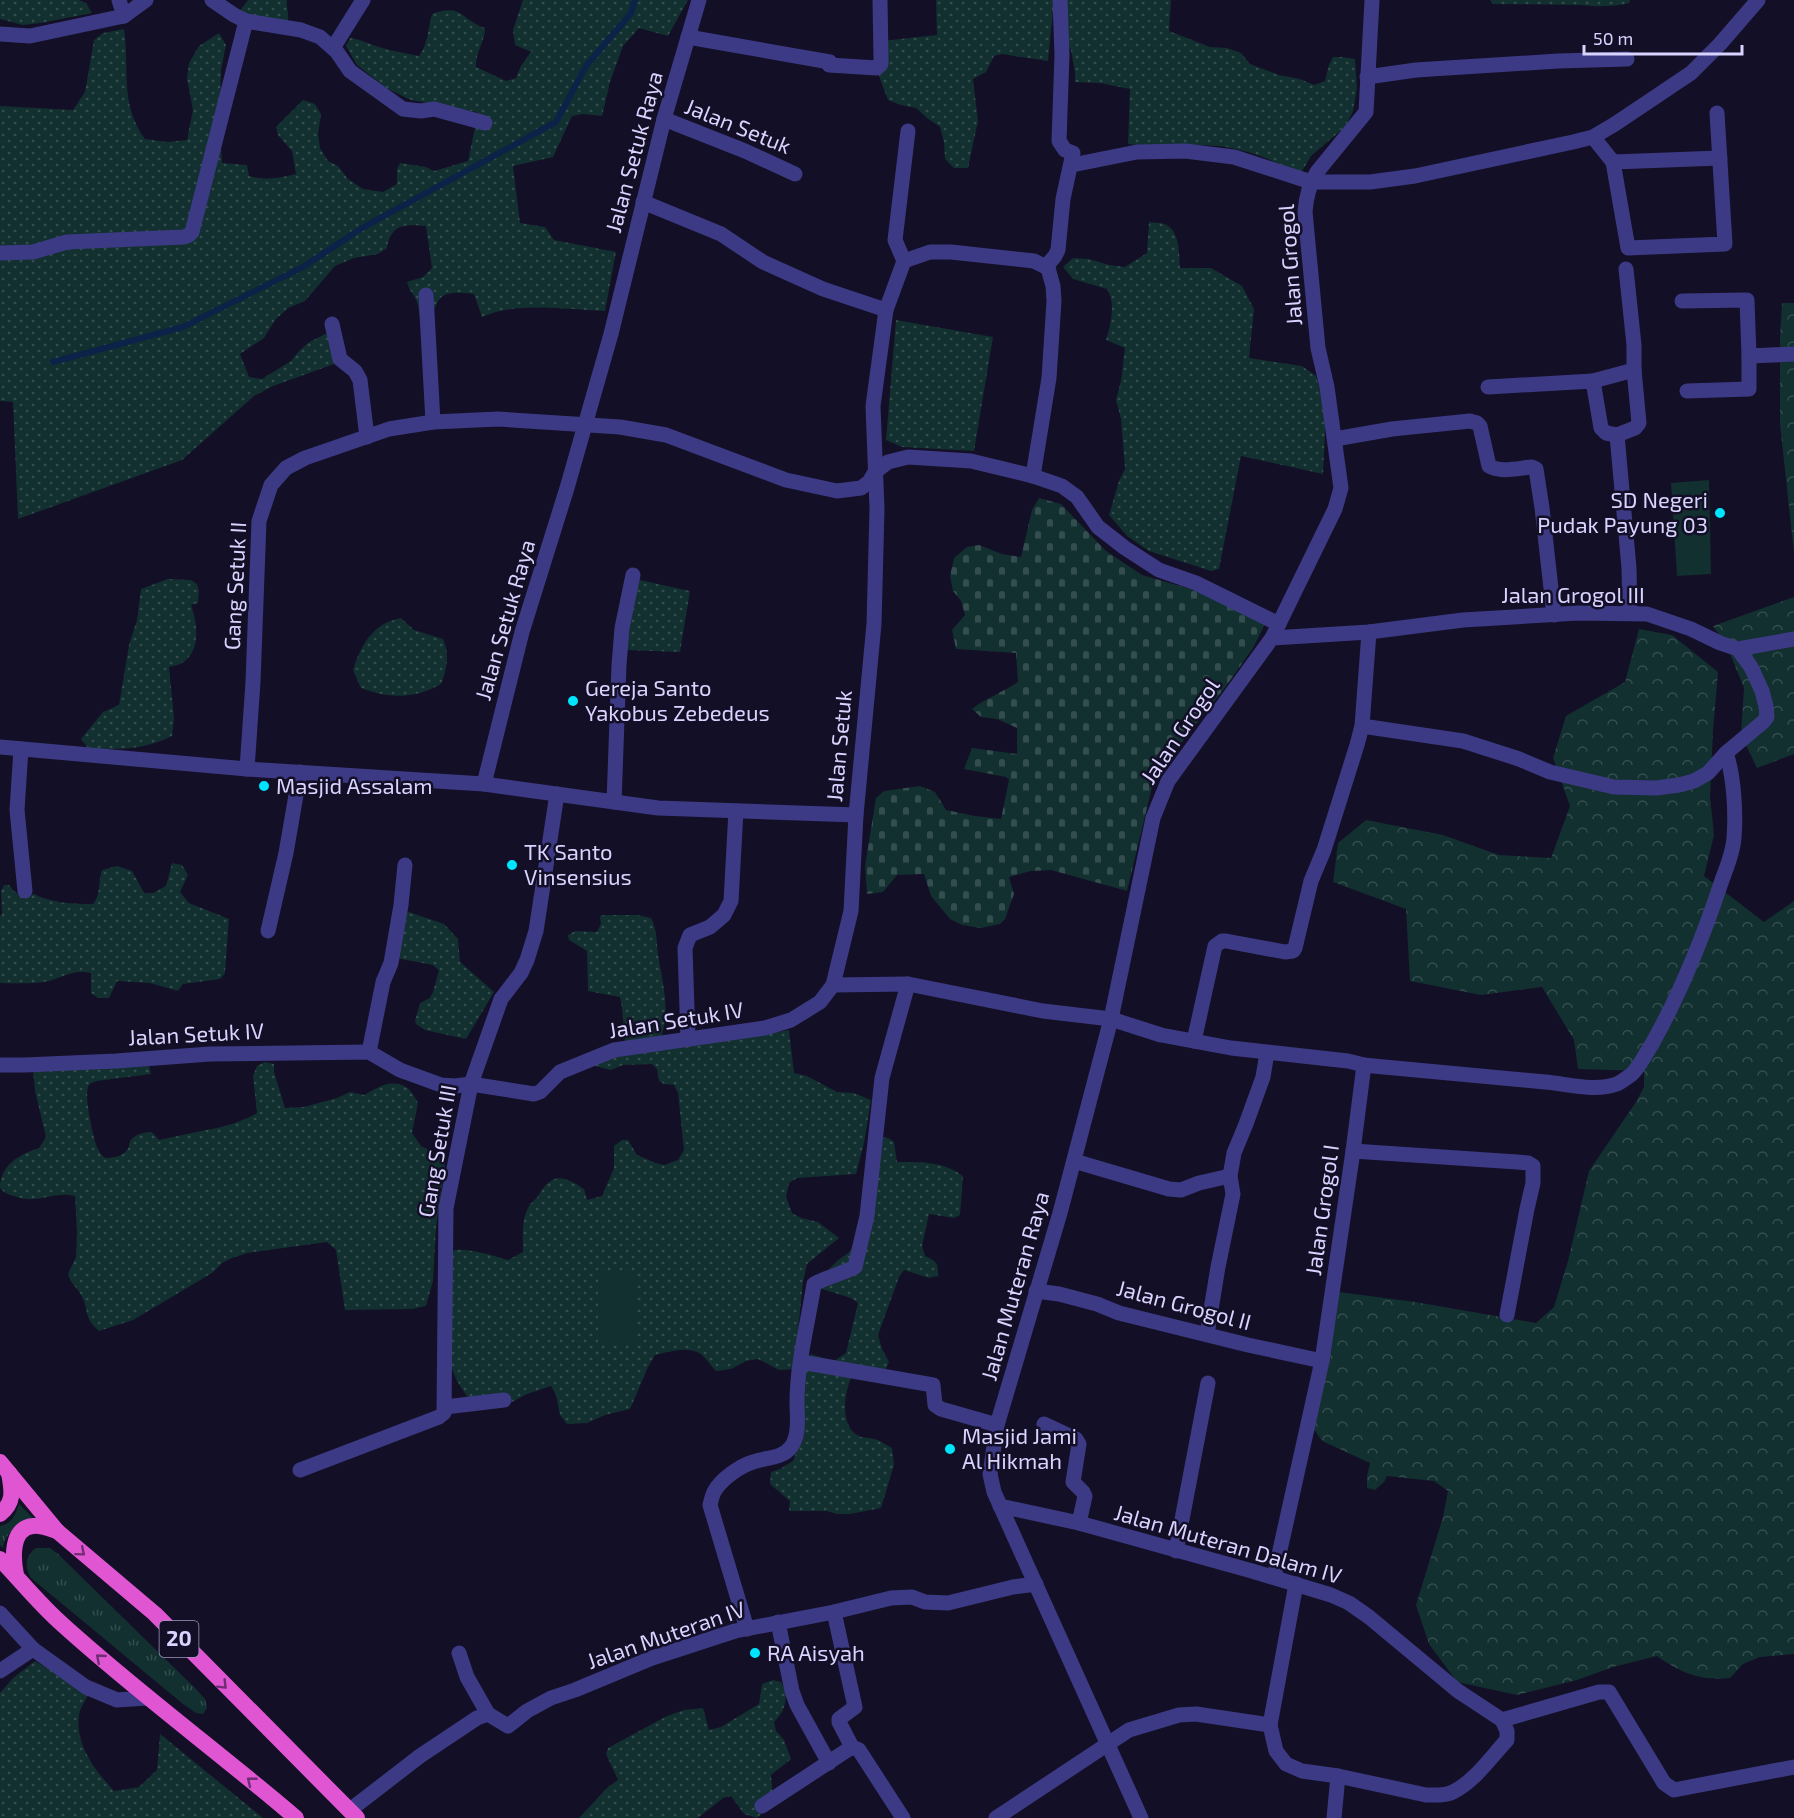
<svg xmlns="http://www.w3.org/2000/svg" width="1794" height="1818" viewBox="0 0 1794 1818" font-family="'Exo 2',sans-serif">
	<defs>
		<pattern id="grass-dots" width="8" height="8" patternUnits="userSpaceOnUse" patternTransform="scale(1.5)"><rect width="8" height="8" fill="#12302f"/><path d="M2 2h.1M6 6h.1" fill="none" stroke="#344d4e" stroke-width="1.8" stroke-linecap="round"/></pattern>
		<pattern id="forest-crowns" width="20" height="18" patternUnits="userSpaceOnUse" patternTransform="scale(1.5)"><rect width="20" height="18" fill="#12302f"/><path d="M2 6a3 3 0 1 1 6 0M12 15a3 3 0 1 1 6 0" fill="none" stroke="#344d4e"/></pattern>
		<pattern id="cemetery-stones" width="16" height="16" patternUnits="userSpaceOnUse" patternTransform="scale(1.5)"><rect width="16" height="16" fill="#12302f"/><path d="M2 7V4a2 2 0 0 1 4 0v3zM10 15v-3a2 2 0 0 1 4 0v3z" fill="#344d4e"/></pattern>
		<pattern id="park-tufts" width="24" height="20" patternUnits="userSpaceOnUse" patternTransform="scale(1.5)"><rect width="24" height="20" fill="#12302f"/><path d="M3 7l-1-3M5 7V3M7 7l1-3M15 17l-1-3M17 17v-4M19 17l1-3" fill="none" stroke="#344d4e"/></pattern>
	</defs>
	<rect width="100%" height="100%" fill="#130f26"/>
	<g fill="url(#grass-dots)">
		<path d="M0 0H79L86 3 92 13 41 23 23 25 0 19Z"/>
		<path d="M248 0H287C286 7 289 13 288 20L277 23 239 12Z"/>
		<path d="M523 0H688L668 36 639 28 623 46 610 82 602 116 583 114 572 116 553 157 513 166 520 223 545 227 554 240 616 252 605 311C569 310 514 301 482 317L474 294C441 290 437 294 430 326L420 325C420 316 419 303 414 296 410 290 409 289 407 282L423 277 432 268 426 226C404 224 391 224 387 248L378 254 354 258 335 266 305 301 288 308 275 320 264 338 240 354 249 377 262 379 291 361 299 351 308 343 325 334 335 332 348 359 273 386 254 396 182 460 18 519 13 402 0 401V106L73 110 85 92 94 40 103 33 124 29C130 70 119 103 145 139L167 142 187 140 193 110 187 79 189 63 199 46 219 33 226 45 221 70 220 125 222 163 247 165 249 176C266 181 279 178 296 174L292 151 278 135 276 127 303 100 315 104 321 114 318 134 320 148 328 161 338 166 348 179 363 189 383 192 397 184V169L400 163 426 167 434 171 468 161 474 132 480 115 476 112 411 100 386 88 357 65 346 46 350 38C360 39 369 44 379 47 392 51 405 53 419 56 428 45 428 28 432 14 463 3 459 19 485 28 485 42 475 53 476 67L506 81 516 78 521 66 532 50 529 51 515 45 513 30Z"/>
		<path d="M936 0H1054L1048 61 1002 54 994 56 986 72 973 79 978 121 968 168H954L945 159 944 142 940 127 927 118 916 108 901 105 888 100 879 76 882 62V41L937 35Z"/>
		<path d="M1065 0H1171L1169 31 1210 47 1227 48 1241 53 1250 64 1279 75 1300 79 1314 85 1325 81 1329 65 1333 57H1341L1355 59 1357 88 1353 111 1346 126 1311 156 1301 173C1291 171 1284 166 1275 162 1259 155 1243 150 1226 147 1194 142 1161 148 1128 144L1130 89 1100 83 1075 82V73L1071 50 1063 38Z"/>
		<path d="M1490 0H1630L1629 3C1613 7 1598 7 1582 5L1493 4Z"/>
		<path d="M1149 222C1153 223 1160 222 1164 224 1180 229 1179 254 1180 268H1211L1242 286 1254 309 1249 358 1302 366 1316 376 1326 412 1323 474 1241 456 1219 569 1211 571 1149 551 1127 536 1109 515 1119 481 1125 469 1121 419 1116 400 1121 381 1125 348 1106 340C1111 324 1116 303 1107 289L1073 279 1063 267 1073 258 1089 259 1109 265 1125 267 1147 253Z"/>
		<path d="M896 320 993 337 974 451 902 447 886 440Z"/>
		<path d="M168 579 191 580 197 584 199 591 198 603 191 605C197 622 202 651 182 663 179 665 173 666 169 667L174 718 172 736C145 750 118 750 88 748L81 739 103 712 119 705 129 645 137 620 141 589Z"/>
		<path d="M635 579 690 591 680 652 625 650Z"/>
		<path d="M401 618 414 630 443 639C450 654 447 669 441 684 415 699 388 699 361 688L353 670C361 645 373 623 401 618Z"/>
		<path d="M172 863 182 865 188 875 180 892 189 903 229 919 225 973 220 979 183 984 178 991 150 983 117 981 109 998H98L91 993V973C69 969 63 979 44 982 30 984 14 983 0 983V916L2 914 1 891 4 885H9L14 891 23 897 34 894C50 903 74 904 93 904 101 895 98 881 102 870L117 866 132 871 143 891 145 893H153L166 886Z"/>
		<path d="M403 910 444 924 458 939 460 962 494 992 466 1039 425 1030 416 1024 415 1021 420 1003 430 998 433 992 439 970 433 965 396 958Z"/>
		<path d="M604 915H637L651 918C658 931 656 945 659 960 663 985 671 1015 660 1039L625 1042 622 1008 620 997 588 991 587 951 569 940 568 935 575 931 597 932 601 924 600 916Z"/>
		<path d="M789 1030 794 1073 807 1076 837 1092 854 1093 871 1100 864 1143 856 1174 797 1178 789 1183 786 1197 792 1213 801 1218 818 1222 839 1238 807 1264 803 1282 794 1369 779 1370 758 1359 746 1361 731 1369 716 1371C711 1366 705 1356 699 1353 686 1346 668 1352 655 1355L648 1367 630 1409 605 1415 587 1423 567 1424 560 1415 556 1395 551 1386 527 1394 508 1404 468 1398 457 1381 449 1362 452 1251C462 1246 496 1256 508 1260L523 1252C523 1237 521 1220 529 1206 531 1202 536 1200 538 1196 552 1172 563 1175 584 1189L587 1200 602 1196 614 1168V1146L622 1140H628L637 1155 656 1163 664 1165 678 1160 684 1150 678 1093 674 1085 664 1084 659 1081 657 1069 652 1064 623 1065 611 1070 595 1066 596 1060Z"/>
		<path d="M265 1062 274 1064V1072L285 1108 304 1107 337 1098 350 1092 364 1095C376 1088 392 1078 406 1087 411 1090 415 1098 418 1103L412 1133 421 1146 446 1158 436 1227 433 1281 426 1306 412 1309 345 1310 336 1250 327 1242 247 1253 232 1258 222 1263 212 1273 133 1320 99 1331C82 1316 90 1310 81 1295 76 1285 72 1287 68 1274L76 1257 77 1232 75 1196C54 1191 38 1204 17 1197 10 1195 5 1194 0 1188 0 1165 20 1154 39 1148L46 1137 35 1091 33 1070 149 1066 151 1074 97 1081C94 1082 90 1083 89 1085 83 1093 93 1137 97 1147 99 1151 101 1155 105 1158 112 1158 122 1157 127 1150 129 1148 129 1144 130 1141 135 1134 144 1132 152 1132L159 1140C170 1138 181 1135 192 1133 215 1128 236 1126 257 1113L253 1076 257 1066Z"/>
		<path d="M881 1137 888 1138 894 1142 897 1162C920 1162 943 1161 963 1176L960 1215 954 1218 929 1214 922 1246 925 1256C937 1262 938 1262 938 1276L929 1278 904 1270 899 1277 878 1335 882 1349 889 1362 886 1369 875 1373 853 1374C844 1391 838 1428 861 1437 866 1438 871 1438 875 1439 881 1441 886 1445 892 1448L894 1465 881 1508 850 1514H837L827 1511H789L790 1501 770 1484 771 1472 780 1469 793 1461 804 1432 803 1376 810 1354 834 1361 846 1353 858 1303 851 1298 822 1289 820 1287 821 1277 837 1261 848 1253 863 1236Z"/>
		<path d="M35 1661 89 1693C86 1700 80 1707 79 1715 75 1745 95 1770 114 1791L139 1787 157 1770 160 1734 263 1818H0V1693L13 1678Z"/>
		<path d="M773 1680 781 1682C790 1697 785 1711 774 1722L776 1731 784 1740 791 1759 771 1775C773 1800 777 1800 757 1818L744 1814 731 1796 723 1798 698 1818H579L608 1787 618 1780 606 1754 608 1748 667 1716 684 1710 703 1708 709 1730 721 1727 759 1704 762 1684Z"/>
	</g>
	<g fill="url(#forest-crowns)">
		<path d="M1782 303H1794V553L1780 424V337Z"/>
		<path d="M1794 597V754L1757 768 1741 735 1744 688 1727 646 1713 626Z"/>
		<path d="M1639 629 1672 635 1718 672 1713 731 1710 797 1714 835 1704 876 1764 922 1794 901V1654L1760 1657 1743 1664 1730 1678C1699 1681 1681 1673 1657 1656L1613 1667 1577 1680 1517 1695 1457 1682 1429 1644 1416 1605 1443 1517 1448 1491 1434 1481 1387 1476 1384 1482 1375 1490 1367 1488V1476L1370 1463 1322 1441 1313 1428 1339 1292 1415 1302 1536 1323 1554 1307 1568 1261 1589 1171 1636 1102 1644 1087V1071L1578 1069 1574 1040 1542 987 1481 995 1410 981 1406 909 1333 882 1338 843 1366 820 1443 835 1499 855 1551 858 1570 806 1553 758 1566 716 1625 682Z"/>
	</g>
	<path fill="url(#cemetery-stones)" d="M1039 498 1061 504 1106 551 1142 575 1271 612 1253 648 1224 689 1174 752 1153 783 1127 891 1051 870 1031 871 1009 877 1014 894 1005 919 1000 924 981 928 962 925 950 919 931 896 924 874 897 875 883 892 867 894 865 866 876 798 884 791 920 786 935 792 946 810 975 816 1001 819 1009 780 1006 777 964 769 972 748 1017 754V728L997 719 981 717 972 709C986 698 1003 692 1018 682L1016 653 956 649 952 630 965 615 961 601 953 591 950 576 954 558 967 547 979 545 1002 554 1021 557 1032 510Z"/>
	<g fill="url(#park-tufts)">
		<path d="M19 1504 34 1519C19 1526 5 1531 3 1548L0 1545V1526C13 1523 15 1515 19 1504Z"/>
		<path d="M36 1548H50L58 1554 196 1689 205 1699 207 1708 203 1714 196 1713 183 1704 31 1578C24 1566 25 1556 36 1548Z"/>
	</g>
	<g fill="#12302f">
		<path d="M1709 480 1711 574 1677 576 1671 483Z"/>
		<rect x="598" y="1271" width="38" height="74"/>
	</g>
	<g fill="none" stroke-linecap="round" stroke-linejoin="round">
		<path stroke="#0c2248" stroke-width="6" d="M53 362 183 327 303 267 362 228 556 122 586 66 631 13 635 0"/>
		<g stroke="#3d3a85" stroke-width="15">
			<path d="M119 0 124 16"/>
			<path d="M212 0 234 15 246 21 301 30 320 37 337 52 350 71 403 109 421 111 434 109 485 123"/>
			<path d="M0 34 30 36 124 16 146 0"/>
			<path d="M688 37 830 62 829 65 877 68 881 64V58L880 0"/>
			<path d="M333 48 363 0"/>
			<path d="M1367 77 1416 70 1558 61 1627 59"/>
			<path d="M664 119 745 151 795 174"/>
			<path d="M1593 137 1613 162 1628 248 1725 244 1717 113"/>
			<path d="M1613 162 1720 158"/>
			<path d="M1072 165 1137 152 1185 151 1234 157 1311 182H1370L1415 176 1573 142 1593 137 1615 124 1691 73 1720 44 1758 0"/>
			<path d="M643 202 721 234 763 262 823 289 886 310"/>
			<path d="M0 253 33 252 67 242 184 237 189 235 192 232 246 21"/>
			<path d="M904 261 895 240 908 131"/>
			<path d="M426 295 433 422"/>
			<path d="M1682 301 1747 300 1749 356"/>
			<path d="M332 324 340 359 355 371 360 380 367 437"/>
			<path d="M1593 381 1634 370V345L1626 269"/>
			<path d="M1488 387 1593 381 1601 428 1606 433 1617 435 1629 568 1630 613"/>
			<path d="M1687 391 1749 389V356L1794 354"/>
			<path d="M1617 435 1635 428 1639 423 1634 370"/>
			<path d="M1335 439 1392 429 1470 421 1477 423 1480 426 1489 466C1500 473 1519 468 1532 467L1536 469 1542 508 1554 615"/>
			<path d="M1033 476 1049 378 1054 301 1053 286 1048 268 1049 263 1055 256 1058 250 1063 199 1073 153 1065 150 1059 141 1062 55 1060 0"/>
			<path d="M1272 638 1369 632 1463 620 1578 613 1647 614 1691 629 1720 643 1738 649 1751 667 1762 691 1766 706 1767 717 1763 722 1726 753C1734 776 1736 813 1734 838 1733 854 1725 871 1720 886 1702 940 1680 994 1652 1044 1646 1053 1640 1066 1632 1074 1628 1077 1621 1082 1617 1084 1594 1092 1568 1084 1545 1082 1484 1076 1424 1071 1364 1065L1348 1061 1231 1048 1161 1035 1111 1019 1153 818 1168 781 1272 638 1335 509 1341 488 1327 387 1318 348 1305 212C1306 196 1309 185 1317 172L1366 112 1372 0"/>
			<path d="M1738 649 1794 639"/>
			<path d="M1362 726 1463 741 1519 759 1550 772 1614 787 1656 788 1679 785 1694 781 1708 773 1726 753"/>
			<path d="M0 747 247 769 484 784 522 632 567 488 611 334 664 119 699 0"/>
			<path d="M21 749 17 810 25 891"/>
			<path d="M247 769 253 682 259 521 271 485 286 468 305 458 389 429 433 422 498 419 620 427 666 435 786 480 837 491 861 488 869 482 875 472 888 462 908 457 971 461 1033 476 1062 486 1077 497 1098 527 1125 548 1159 570 1196 583 1279 624"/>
			<path d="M484 784 658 808 856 815 874 624 877 509 873 406 886 310 904 261 930 252H951L1034 261 1048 268"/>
			<path d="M614 802 619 665 622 628 633 575"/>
			<path d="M268 931 286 853 300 772"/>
			<path d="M833 985 908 984 1043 1011 1111 1019 1060 1213 997 1425 990 1474 994 1492 1141 1818"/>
			<path d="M688 1039 685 948 690 935 710 927 724 915 731 901 736 811"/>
			<path d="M1194 1041 1215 946 1222 941H1226L1285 952 1293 951 1295 948 1311 881 1324 850 1357 745 1362 726 1369 632"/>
			<path d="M369 1052 383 982 391 963 401 905 405 865"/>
			<path d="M0 1065H25L116 1061 210 1054 369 1052 400 1070 441 1085 455 1086 471 1084 534 1094 540 1092 560 1072 614 1050 765 1028 791 1020 820 1002 833 985 851 911 856 815"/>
			<path d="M1353 1151 1517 1162 1528 1163 1533 1166V1183L1527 1209 1507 1315"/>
			<path d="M1074 1161 1169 1189 1181 1190 1199 1183 1230 1176"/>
			<path d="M1036 1291 1059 1294 1097 1304 1119 1313 1248 1345 1322 1361"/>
			<path d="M1207 1334 1218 1267 1233 1194 1230 1176 1234 1153 1246 1124 1263 1077 1267 1053"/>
			<path d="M801 1362 933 1385 935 1405 941 1409 997 1425"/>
			<path d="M445 1407 504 1400"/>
			<path d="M1044 1424 1076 1439 1079 1444 1073 1482 1083 1492 1085 1496 1079 1523"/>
			<path d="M300 1470 439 1417 444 1413 446 1208 471 1084 501 999 521 973 527 960 536 931 557 794"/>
			<path d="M1000 1506 1079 1523 1252 1571 1331 1595 1349 1603 1369 1617 1458 1691 1502 1720 1507 1731V1740C1491 1757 1475 1781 1453 1792 1445 1796 1435 1795 1426 1795L1338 1776 1302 1771 1286 1764 1276 1751 1270 1725"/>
			<path d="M1176 1551 1208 1383"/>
			<path d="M1274 1577 1322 1361 1353 1151 1364 1065"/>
			<path d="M834 1612 855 1707 839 1719V1722L852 1747"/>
			<path d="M0 1613 33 1649 86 1687 117 1700 147 1698"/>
			<path d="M778 1622 792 1691 797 1705 829 1763"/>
			<path d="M747 1629 710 1505C711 1501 712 1496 714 1492 721 1479 740 1466 753 1462 766 1457 782 1459 791 1447 800 1434 797 1417 797 1402 797 1363 808 1323 814 1284 827 1277 841 1274 855 1267L867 1216 882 1078 908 984"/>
			<path d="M459 1653 467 1677 488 1714"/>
			<path d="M0 1671 33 1649"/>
			<path d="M1502 1720 1599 1692H1609L1664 1783 1674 1790 1794 1767"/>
			<path d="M762 1806 852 1747 859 1750 903 1818"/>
			<path d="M350 1810 420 1756 477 1718 488 1714 508 1726 527 1711 551 1698 575 1690 652 1658 735 1631 834 1612 891 1598 912 1597 925 1602 948 1603 1013 1587 1036 1584"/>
			<path d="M996 1818 1129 1730 1179 1715 1196 1714 1270 1725 1296 1584"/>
			<path d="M1334 1818 1338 1776"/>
		</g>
		<g stroke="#e055d1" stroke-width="16">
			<path d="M0 1462 57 1531 155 1614 357 1818"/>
			<path d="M0 1514C15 1502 12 1490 9 1473"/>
			<path d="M0 1559C21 1581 40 1605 63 1625 138 1693 219 1752 296 1818"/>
			<path d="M16 1575C13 1560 10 1528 33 1526 41 1525 50 1529 57 1531"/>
		</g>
	</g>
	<defs><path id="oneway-chevron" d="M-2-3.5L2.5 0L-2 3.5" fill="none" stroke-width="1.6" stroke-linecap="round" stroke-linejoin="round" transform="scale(1.5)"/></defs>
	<g stroke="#6f2e73">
		<use href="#oneway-chevron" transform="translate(81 1552) rotate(40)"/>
		<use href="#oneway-chevron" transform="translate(100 1658) rotate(-139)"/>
		<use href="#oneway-chevron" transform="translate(223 1685) rotate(45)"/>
		<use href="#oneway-chevron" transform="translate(251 1781) rotate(-141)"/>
	</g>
	<g fill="#00e5ff" stroke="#130f26" stroke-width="2">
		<circle cx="1720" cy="513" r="6"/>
		<circle cx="573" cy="701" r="6"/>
		<circle cx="264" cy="786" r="6"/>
		<circle cx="512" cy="865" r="6"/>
		<circle cx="950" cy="1449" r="6"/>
		<circle cx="755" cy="1653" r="6"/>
	</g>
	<g text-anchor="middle" stroke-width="5" stroke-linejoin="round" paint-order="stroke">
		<rect fill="#130f26" stroke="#9e99be" stroke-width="1.5" x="159.5" y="1621" width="39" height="36" rx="4.5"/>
		<g font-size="21" font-weight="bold" fill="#d9d4ff">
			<text x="179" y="1646">20</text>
		</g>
		<g font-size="22" fill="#d9d4ff" stroke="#130f26">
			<text transform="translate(738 126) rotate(22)" y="8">Jalan Setuk</text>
			<text transform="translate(634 152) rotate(-75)" y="8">Jalan Setuk Raya</text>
			<text transform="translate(1290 265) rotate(-94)" y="8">Jalan Grogol</text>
			<text transform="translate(235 586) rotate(-87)" y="8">Gang Setuk II</text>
			<text x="1573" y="603">Jalan Grogol III</text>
			<text transform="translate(505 620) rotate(-74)" y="8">Jalan Setuk Raya</text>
			<text transform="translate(1180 731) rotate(-56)" y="8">Jalan Grogol</text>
			<text transform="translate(839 746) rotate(-85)" y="8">Jalan Setuk</text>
			<text transform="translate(676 1020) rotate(-9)" y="8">Jalan Setuk IV</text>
			<text transform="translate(196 1034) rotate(-3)" y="8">Jalan Setuk IV</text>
			<text transform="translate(437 1151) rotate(-80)" y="8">Gang Setuk III</text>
			<text transform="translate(1322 1210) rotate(-82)" y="8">Jalan Grogol I</text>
			<text transform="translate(1015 1286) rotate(-74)" y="8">Jalan Muteran Raya</text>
			<text transform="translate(1184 1305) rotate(15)" y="8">Jalan Grogol II</text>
			<text transform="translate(1228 1544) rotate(16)" y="8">Jalan Muteran Dalam IV</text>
			<text transform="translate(666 1635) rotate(-19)" y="8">Jalan Muteran IV</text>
		</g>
		<g font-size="22" fill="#d9d4ff" stroke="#130f26" text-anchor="start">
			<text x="1708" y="508" text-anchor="end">SD Negeri<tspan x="1708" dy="25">Pudak Payung 03</tspan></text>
			<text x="585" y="696">Gereja Santo<tspan x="585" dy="25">Yakobus Zebedeus</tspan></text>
			<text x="276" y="794">Masjid Assalam</text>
			<text x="524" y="860">TK Santo<tspan x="524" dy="25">Vinsensius</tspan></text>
			<text x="962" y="1444">Masjid Jami<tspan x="962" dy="25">Al Hikmah</tspan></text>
			<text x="767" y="1661">RA Aisyah</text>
		</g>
	</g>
	<path d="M1584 45v9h158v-9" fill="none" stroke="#d9d4ff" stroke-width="3"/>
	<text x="1593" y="45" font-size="18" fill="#d9d4ff" stroke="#130f26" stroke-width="4.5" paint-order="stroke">50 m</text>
</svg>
